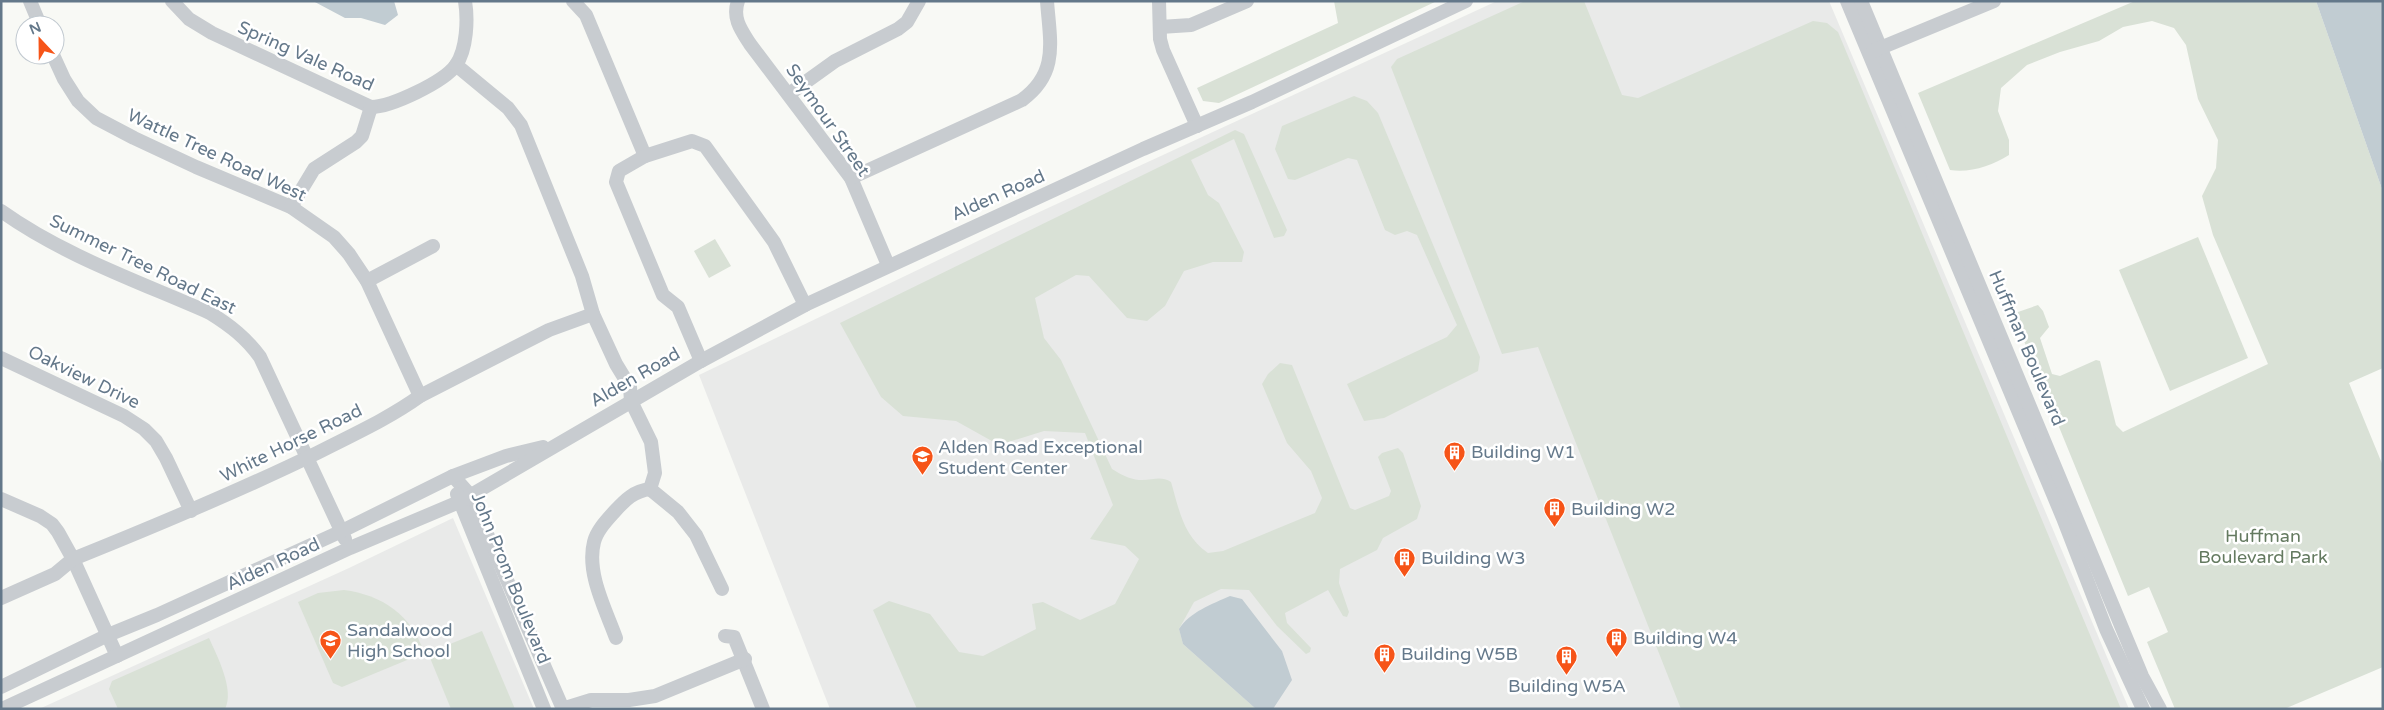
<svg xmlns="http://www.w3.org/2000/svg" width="2384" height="710" viewBox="0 0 2384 710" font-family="'Varela Round',sans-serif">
	<rect width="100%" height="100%" fill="#f8f9f5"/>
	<g fill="#e9eae9">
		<path d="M1497 1H1829L2129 709H830L699 375 1007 227Z"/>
		<path d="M453 518 534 709H39L349 568Z"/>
	</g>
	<g fill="#d9e1d6">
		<path d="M1334 1H1437L1219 103 1203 101 1197 88 1338 23Z"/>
		<path d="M1525 1H1584L1622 95 1638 98 1813 21 1827 23 1838 32 2121 709H1681L1538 347 1502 354 1391 67 1397 59Z"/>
		<path d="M2135 1H2316L2383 192V368L2349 383 2383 466V667L2284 709H2175L2147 642 2168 632 2149 587 2128 596 2015 319 2018 312 2038 305 2043 311 2049 327 2040 338 2052 374 2060 376 2096 360 2100 361 2116 425 2123 432 2268 364 2213 235 2202 196 2216 168 2218 140 2198 99 2186 45 2174 28 2152 21 2123 27 2099 41 2060 52 2027 65 2001 88 1998 111 2009 140V155C1992 166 1970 173 1950 170L1918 93Z"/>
		<path d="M1354 96 1367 101 1378 113 1480 357 1478 371 1384 418 1364 421 1347 384 1447 337 1457 325 1417 235 1407 231 1395 235 1385 230 1357 160 1348 158 1295 180 1288 179 1275 149 1282 126Z"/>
		<path d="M1235 130 1244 134 1287 230 1284 236 1274 238 1234 139 1191 160 1208 195 1219 203 1244 252 1242 262H1213L1184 271 1165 306 1147 321 1127 318 1089 276 1076 275 1035 298 1044 338 1061 360 1112 469C1120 474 1129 479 1139 480 1152 481 1160 475 1171 482 1179 509 1183 536 1208 553L1223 551 1315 513 1322 498 1311 471 1287 443 1262 384 1268 374 1280 363 1292 365 1350 508 1355 510 1389 496 1391 491 1378 457 1382 453 1398 448 1403 453 1421 506 1417 519 1383 538 1377 550 1340 569 1339 583 1349 612 1347 617 1343 616 1328 590 1285 613 1287 623 1311 648 1310 652 1306 654 1277 626 1249 590 1221 589 1194 602 1179 629 1183 644 1256 709H917L873 610 889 601 930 614 959 652 983 656 1036 629 1032 604 1043 602 1080 620 1115 604 1139 559 1125 546 1090 539 1113 505 1085 433 1044 431 999 445 956 421 903 416 881 397 840 323Z"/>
		<path d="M2198 237 2248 358 2170 391 2119 270Z"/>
		<path d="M715 239 731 266 709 278 694 251Z"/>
		<path d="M344 590C382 595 412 615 424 653L342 687 333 683 298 602 318 593Z"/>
		<path d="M482 631 515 709H451L428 653Z"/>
		<path d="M209 638C217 656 235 690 225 709H118L109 689 112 681Z"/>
	</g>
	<g fill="#c1ccd2">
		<path d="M313 1H394L398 15 385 25 361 18H345Z"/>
		<path d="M2316 1H2383V192Z"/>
		<path d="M1230 596 1242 599 1282 651 1292 680 1273 709H1256L1183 644 1179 629C1190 612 1212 604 1230 596Z"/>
	</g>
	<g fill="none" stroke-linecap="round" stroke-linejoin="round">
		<g stroke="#c8ccd0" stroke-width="14">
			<path d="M30 1 40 25"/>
			<path d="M172 1 189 19 212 33 371 107C391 107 444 82 456 65 467 49 468 19 465 1"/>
			<path d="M573 1 586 15 645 156"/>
			<path d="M738 1C732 18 741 30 750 44L851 178 888 265"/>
			<path d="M1159 1 1160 39 1163 50 1197 126"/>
			<path d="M1847 1 2063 518 2106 629 2143 709"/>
			<path d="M1861 1 2142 676 2160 709"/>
			<path d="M1160 27 1191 25 1247 1"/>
			<path d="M1873 51 1994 1"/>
			<path d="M53 55 64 79 78 101 96 118 134 138 196 167 291 207 334 237 349 254 367 281 420 396"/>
			<path d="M456 65 508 108 521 125 582 276 593 314 616 364 630 387 631 401 651 442 655 473 650 489"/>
			<path d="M789 94 835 61 898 29 907 22 919 1"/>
			<path d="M851 178 1022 100C1059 73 1050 42 1047 1"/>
			<path d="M291 207 314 169 356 142 362 136 371 107"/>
			<path d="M1 211C64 256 140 282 210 313 231 326 246 338 260 357L345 539"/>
			<path d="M367 281 433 246"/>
			<path d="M1 358 124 416 144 429 156 441 166 458 191 511"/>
			<path d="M701 361 678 307 663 295 616 182 619 171 645 156 692 141 705 146 774 242 805 305"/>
			<path d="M453 476 470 495 563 709"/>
			<path d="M650 489 678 512 696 535 722 589"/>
			<path d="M457 494 544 709"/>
			<path d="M1 499 40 516 52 524 58 532 73 559 117 656"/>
			<path d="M1 598 55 574 73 559C155 526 237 492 317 453 352 435 388 419 420 396L549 330 593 314"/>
			<path d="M725 636 734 637 763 709"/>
			<path d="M616 638C606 610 586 573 594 542 597 530 607 520 615 511 625 500 634 491 650 489"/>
			<path d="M1 687 108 635 157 615 342 531 453 476 506 456 543 447"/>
			<path d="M2 709 350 548 459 502 701 361 805 305 1143 149 1252 102 1466 1"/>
			<path d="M562 709 591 700H629L655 696 745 659"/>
		</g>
	</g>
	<defs>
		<symbol id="building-pin" viewBox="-11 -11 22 30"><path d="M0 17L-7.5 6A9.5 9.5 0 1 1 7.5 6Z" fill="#f65418" stroke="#fff"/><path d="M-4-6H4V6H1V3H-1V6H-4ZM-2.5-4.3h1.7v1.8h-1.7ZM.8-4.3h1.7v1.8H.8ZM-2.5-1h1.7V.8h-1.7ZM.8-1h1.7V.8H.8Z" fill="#fff"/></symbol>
		<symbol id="school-pin" viewBox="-11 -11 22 30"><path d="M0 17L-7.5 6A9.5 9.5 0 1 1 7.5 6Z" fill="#f65418" stroke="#fff"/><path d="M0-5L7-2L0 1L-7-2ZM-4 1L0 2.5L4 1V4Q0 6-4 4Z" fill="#fff"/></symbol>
	</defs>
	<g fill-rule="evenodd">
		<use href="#building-pin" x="1442" y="440" width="25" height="34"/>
		<use href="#school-pin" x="910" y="444" width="25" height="34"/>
		<use href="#building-pin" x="1542" y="496" width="25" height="34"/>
		<use href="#building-pin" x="1392" y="546" width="25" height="34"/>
		<use href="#building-pin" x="1604" y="626" width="25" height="34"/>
		<use href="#school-pin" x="318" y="628" width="25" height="34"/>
		<use href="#building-pin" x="1372" y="642" width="25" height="34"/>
		<use href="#building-pin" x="1554" y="644" width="25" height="34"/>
	</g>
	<g text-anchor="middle" stroke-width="5" stroke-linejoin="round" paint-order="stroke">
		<g font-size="18" fill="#64788a" stroke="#fff">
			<text transform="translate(306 56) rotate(24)" y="6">Spring Vale Road</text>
			<text transform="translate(828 120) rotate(55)" y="6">Seymour Street</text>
			<text transform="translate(217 155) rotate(25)" y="6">Wattle Tree Road West</text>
			<text transform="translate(998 195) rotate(-24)" y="6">Alden Road</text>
			<text transform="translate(143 264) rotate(26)" y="6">Summer Tree Road East</text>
			<text transform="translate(2027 348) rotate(67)" y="6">Huffman Boulevard</text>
			<text transform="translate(84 377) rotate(26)" y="6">Oakview Drive</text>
			<text transform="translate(635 377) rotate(-30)" y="6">Alden Road</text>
			<text transform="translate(291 443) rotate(-26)" y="6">White Horse Road</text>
			<text transform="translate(273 564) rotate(-25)" y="6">Alden Road</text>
			<text transform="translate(511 578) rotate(68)" y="6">John Prom Boulevard</text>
		</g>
		<g font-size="18" fill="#64788a" stroke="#fff" text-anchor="start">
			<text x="938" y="453">Alden Road Exceptional<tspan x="938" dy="21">Student Center</tspan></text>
			<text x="1471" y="458">Building W1</text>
			<text x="1571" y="515">Building W2</text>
			<text x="1421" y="564">Building W3</text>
			<text x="347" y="636">Sandalwood<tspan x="347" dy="21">High School</tspan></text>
			<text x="1633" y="644">Building W4</text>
			<text x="1401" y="660">Building W5B</text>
			<text x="1567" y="692" text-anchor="middle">Building W5A</text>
		</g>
		<g font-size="18" fill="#647a60" stroke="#fff">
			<text x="2263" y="542">Huffman<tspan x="2263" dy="21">Boulevard Park</tspan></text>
		</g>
	</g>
	<rect width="2384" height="710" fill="none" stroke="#64788a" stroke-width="5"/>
	<g transform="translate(40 40) rotate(338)"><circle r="24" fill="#ffffff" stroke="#c1c9d0"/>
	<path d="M0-4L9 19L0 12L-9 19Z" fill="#f65418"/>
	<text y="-8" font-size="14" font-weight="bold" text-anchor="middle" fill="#64788a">N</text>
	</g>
</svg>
